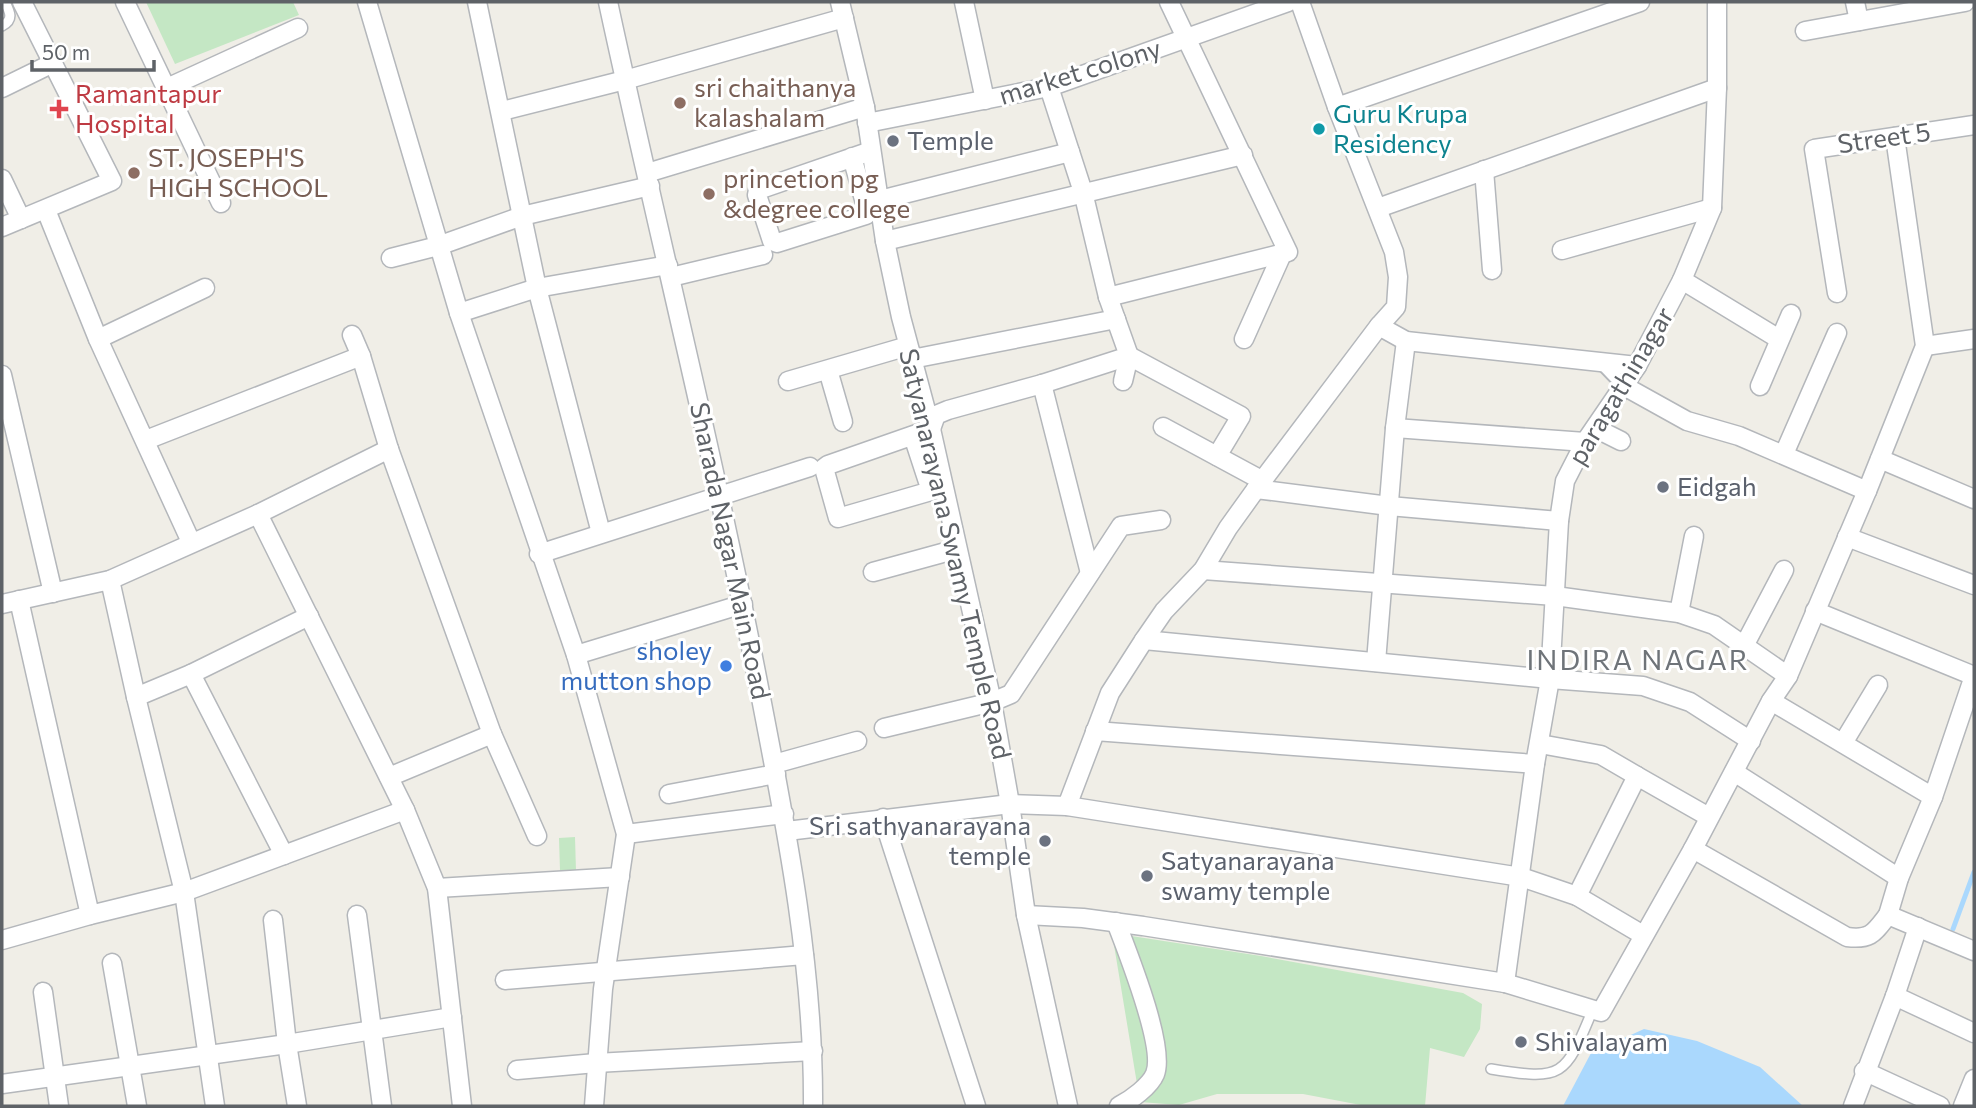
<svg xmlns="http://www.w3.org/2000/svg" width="1976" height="1108" viewBox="0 0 1976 1108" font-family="Commissioner,sans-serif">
	<rect width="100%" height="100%" fill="#f0eee7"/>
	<g fill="#c4e7c4">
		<path d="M146 2H293L299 15 175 64Z"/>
		<path d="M575 837 576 871H560L559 838Z"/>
		<path d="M1112 933 1261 956 1463 993 1482 1004 1480 1029 1464 1057 1430 1048 1425 1106H1366L1303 1094H1217L1179 1105 1140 1102Z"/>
	</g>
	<path fill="#aad8fd" d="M1644 1029 1697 1041 1760 1067 1803 1106H1563L1591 1053Z"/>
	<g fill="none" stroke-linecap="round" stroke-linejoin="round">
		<path stroke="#aad8fd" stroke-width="5" d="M1953 929 1974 872"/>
		<defs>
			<g id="service">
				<path d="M2 26C14 20 10 12 5 2"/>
				<path d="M1491 1069C1564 1081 1565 1077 1593 1009"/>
			</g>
			<path id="pedestrian" d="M1601 362 1624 386"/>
			<g id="minor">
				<path d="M125 2 221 203"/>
				<path d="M367 2 459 313 576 655 626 834 603 989 594 1106"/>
				<path d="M477 2 537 288 601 533"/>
				<path d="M608 2C658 234 716 464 761 698 787 832 814 969 813 1106"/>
				<path d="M840 2 865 107 885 241 901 317 931 429 992 702 1010 804 1026 915 1068 1106"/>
				<path d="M964 2 985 100"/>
				<path d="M1855 2 1859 21"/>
				<path d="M1805 31 1965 2"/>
				<path d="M2 88 53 63"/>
				<path d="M167 88 298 28"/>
				<path d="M1337 107 1640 2"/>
				<path d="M502 111 625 80 844 18"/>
				<path d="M867 123 1049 87 1288 2"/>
				<path d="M852 157 867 210 866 215 777 243 772 241 757 195 758 190 871 151"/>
				<path d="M1484 170 1492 270"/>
				<path d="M647 173 865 107"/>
				<path d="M2 179 21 219"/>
				<path d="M880 200 1070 152"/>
				<path d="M1378 208 1717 88"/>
				<path d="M46 210 98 339 191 542"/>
				<path d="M2 227 112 181 22 2"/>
				<path d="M885 241 1243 155"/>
				<path d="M1562 250 1712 208"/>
				<path d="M391 258 438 246 522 216 650 186"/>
				<path d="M671 277 763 255"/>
				<path d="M1682 280 1779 339"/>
				<path d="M1837 293 1814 149 1974 125"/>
				<path d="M1108 297 1288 252 1169 2"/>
				<path d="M459 313 537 288 668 265"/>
				<path d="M1379 326 1406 341 1637 366"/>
				<path d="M352 335 361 356 389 449 492 734 537 836"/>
				<path d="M98 339 205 288"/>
				<path d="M1244 339 1282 254"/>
				<path d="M1925 346 1974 339"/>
				<path d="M912 359 1116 319"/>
				<path d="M828 370 843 422"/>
				<path d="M2 375 53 593"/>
				<path d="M788 381 908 346"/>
				<path d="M1123 381 1129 356 1241 416 1217 456"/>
				<path d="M1042 384 1090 573"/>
				<path d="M1624 386 1687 421 1739 436 1867 491"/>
				<path d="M1760 386 1791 314"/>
				<path d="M1163 427 1263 481"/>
				<path d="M1395 428 1585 442"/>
				<path d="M1595 428 1621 441"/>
				<path d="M913 436 931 491 838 518 824 468 828 465 931 429 936 415 948 410 1042 384 1129 356 1108 297 1083 192 1049 87"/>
				<path d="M146 440 361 356"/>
				<path d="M1784 454 1837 333"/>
				<path d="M1880 459 1974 499"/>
				<path d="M1256 489 1389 506 1559 521"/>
				<path d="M258 514 405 810 437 888 462 1106"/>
				<path d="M1847 537 1974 585"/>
				<path d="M539 554 810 467"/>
				<path d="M1203 570 1555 596 1679 613 1714 625 1788 676"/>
				<path d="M873 572 957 549"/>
				<path d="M110 580 136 697 184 892 215 1106"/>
				<path d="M19 600 90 915"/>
				<path d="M2 604 110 580 258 514 389 449"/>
				<path d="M1815 611 1974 676"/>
				<path d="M1679 613 1694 536"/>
				<path d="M1144 640 1550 679 1643 686 1690 702 1751 741"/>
				<path d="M1744 646 1784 570"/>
				<path d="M576 655 743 604"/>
				<path d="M1376 662 1395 428 1406 341"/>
				<path d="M191 674 284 855"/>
				<path d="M1974 676 1933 797 1899 878 1888 915 1974 951"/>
				<path d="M136 697 191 674 309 616"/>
				<path d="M1771 701 1933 797"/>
				<path d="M884 728 992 702 1011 694 1121 526 1161 520"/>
				<path d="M1095 731 1535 764"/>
				<path d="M1843 743 1878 685"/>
				<path d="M1540 744 1601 755 1637 776"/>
				<path d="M774 764 857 741"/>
				<path d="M1734 772 1899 878"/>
				<path d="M389 777 492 734"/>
				<path d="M669 794 776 774"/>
				<path d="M1067 806 1521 877 1577 896 1643 935"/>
				<path d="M883 818 976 1106"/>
				<path d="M787 831 1010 804 1067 806 1110 693 1144 640 1164 611 1203 570 1228 528 1256 489 1379 326 1396 307 1398 277 1394 252 1337 107 1300 2"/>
				<path d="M626 834 784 814"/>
				<path d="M1693 849 1847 937C1871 940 1874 933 1888 915"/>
				<path d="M437 888 620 877"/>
				<path d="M1577 896 1637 776 1709 817"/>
				<path d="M357 915 382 1106"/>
				<path d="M1026 915 1083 918 1143 926 1505 983 1601 1012 1693 849 1771 701 1788 676 1867 491 1925 346 1895 137"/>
				<path d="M273 920 287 1044 297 1106"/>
				<path d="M1116 922C1127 951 1166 1047 1155 1074 1150 1086 1131 1100 1119 1106"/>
				<path d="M2 940 90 915 184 892 405 810"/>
				<path d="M112 963 137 1106"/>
				<path d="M505 980 804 955"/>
				<path d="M1505 983 1535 764 1550 679 1559 521 1565 481 1585 442 1637 366 1682 280 1712 208 1717 88V2"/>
				<path d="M43 992 59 1106"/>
				<path d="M1895 996 1974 1033"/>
				<path d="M517 1070 596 1063 813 1051"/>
				<path d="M1864 1071 1940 1106"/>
				<path d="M2 1084 287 1044 452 1017"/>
				<path d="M1853 1106 1895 996 1918 927"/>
				<path d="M1963 1106 1974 1079"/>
			</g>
		</defs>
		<use href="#service" stroke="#b4b7bb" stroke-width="12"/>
		<use href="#pedestrian" stroke="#b4b7bb" stroke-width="16"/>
		<use href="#minor" stroke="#b4b7bb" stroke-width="21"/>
		<use href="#service" stroke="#fff" stroke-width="9"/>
		<use href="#pedestrian" stroke="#fff" stroke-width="12"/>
		<use href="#minor" stroke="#fff" stroke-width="18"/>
	</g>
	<g fill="#8d6e63" stroke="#fff" stroke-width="2.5">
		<circle cx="680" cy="103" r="7"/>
		<circle cx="134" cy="173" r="7"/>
		<circle cx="709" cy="194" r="7"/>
	</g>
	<path fill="#e0444e" stroke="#fff" stroke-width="2.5" d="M55.5 98.5h7v7h7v7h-7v7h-7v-7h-7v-7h7z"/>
	<circle fill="#0f9aa8" stroke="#fff" stroke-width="2.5" cx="1319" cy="129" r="7"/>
	<g fill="#6b7280" stroke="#fff" stroke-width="2.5">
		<circle cx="893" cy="141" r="7"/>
		<circle cx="1663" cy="487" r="7"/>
		<circle cx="1045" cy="841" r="7"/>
		<circle cx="1147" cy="876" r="7"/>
		<circle cx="1521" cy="1042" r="7"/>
	</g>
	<circle fill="#3f7fe0" stroke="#fff" stroke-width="2.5" cx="726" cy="666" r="7"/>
	<g text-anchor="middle" stroke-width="6" stroke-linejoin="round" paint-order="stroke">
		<g font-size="26" fill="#5e6267" stroke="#fff">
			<text transform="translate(1080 72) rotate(-17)" y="9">market colony</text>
			<text transform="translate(1884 138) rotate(-8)" y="9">Street 5</text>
			<text transform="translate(1621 386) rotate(-59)" y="9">paragathinagar</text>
			<text transform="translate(730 551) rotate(78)" y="9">Sharada Nagar Main Road</text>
			<text transform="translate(955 554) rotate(77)" y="9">Satyanarayana Swamy Temple Road</text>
		</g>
		<g font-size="26" fill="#785e54" stroke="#fff" text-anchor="start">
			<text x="694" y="97">sri chaithanya<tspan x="694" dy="30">kalashalam</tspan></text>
			<text x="148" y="167">ST. JOSEPH'S<tspan x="148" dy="30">HIGH SCHOOL</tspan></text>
			<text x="723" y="188">princetion pg<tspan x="723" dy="30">&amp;degree college</tspan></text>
		</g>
		<g font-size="26" fill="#be3a42" stroke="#fff" text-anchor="start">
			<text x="75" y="103">Ramantapur<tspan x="75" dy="30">Hospital</tspan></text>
		</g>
		<g font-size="26" fill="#0d838f" stroke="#fff" text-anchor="start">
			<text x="1333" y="123">Guru Krupa<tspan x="1333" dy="30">Residency</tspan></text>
		</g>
		<g font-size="26" fill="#5b616d" stroke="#fff" text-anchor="start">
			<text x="907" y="150">Temple</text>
			<text x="1677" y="496">Eidgah</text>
			<text x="1031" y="835" text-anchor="end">Sri sathyanarayana<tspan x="1031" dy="30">temple</tspan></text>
			<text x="1161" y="870">Satyanarayana<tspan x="1161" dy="30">swamy temple</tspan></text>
			<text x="1535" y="1051">Shivalayam</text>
		</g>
		<g font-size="26" fill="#366cbe" stroke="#fff" text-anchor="end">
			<text x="712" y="660">sholey<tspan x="712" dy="30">mutton shop</tspan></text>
		</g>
		<g font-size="28" letter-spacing="2" fill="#6f7479" stroke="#fff">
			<text x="1638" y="670">INDIRA NAGAR</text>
		</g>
	</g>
	<rect width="1976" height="1108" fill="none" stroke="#5e6267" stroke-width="7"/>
	<path d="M32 60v10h122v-10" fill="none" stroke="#5e6267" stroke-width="3.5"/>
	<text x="42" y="60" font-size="21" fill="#5e6267" stroke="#ffffff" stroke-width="5" paint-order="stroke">50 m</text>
</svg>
